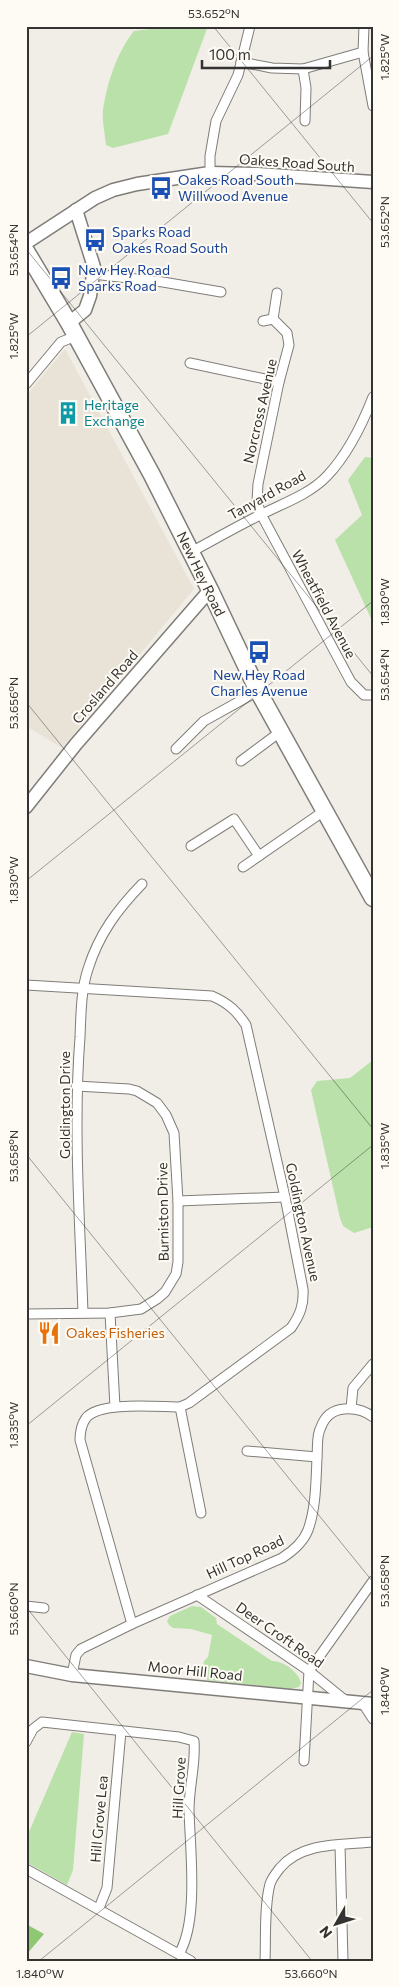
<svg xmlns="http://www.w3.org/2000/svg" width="399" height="1987" viewBox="0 0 399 1987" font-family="Commissioner,sans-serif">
	<rect width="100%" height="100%" fill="#f1eee8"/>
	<path fill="#e9e2d7" d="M65 349 194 589 62 748 26 726V396Z"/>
	<g fill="#bae1a9">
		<path d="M175 26H208L168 134 113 148 106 145C105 134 102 121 103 110 107 83 117 52 134 31Z"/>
		<path d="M365 457 373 458V623L335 540 362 515 348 480Z"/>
		<path d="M373 1060V1227L354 1233 343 1226 340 1218 311 1090 317 1081 350 1078Z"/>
		<path d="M192 1606 201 1607 216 1618 217 1624 272 1661C282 1660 299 1672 301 1683L299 1687 290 1689 207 1680 208 1669H203L204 1661 208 1657 212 1635 191 1629 173 1628 169 1625 167 1621 170 1616Z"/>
		<path d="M72 1732 84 1734 73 1870 67 1885 26 1862V1839Z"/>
	</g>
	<path fill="#8ec873" d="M26 1924 44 1934 26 1955Z"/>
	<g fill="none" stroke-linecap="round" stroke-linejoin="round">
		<defs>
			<g id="street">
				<path d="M364 26 363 52 373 106"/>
				<path d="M241 62 272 68 303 69 363 52"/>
				<path d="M303 69 306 88 305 121"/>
				<path d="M210 173V156L216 121 238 75 250 26"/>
				<path d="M93 274 163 282 221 292"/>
				<path d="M273 319 277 293"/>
				<path d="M263 321 273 319 287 333 289 345 279 382 258 484 257 502 261 514 351 682 364 695H373"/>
				<path d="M190 363 279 382"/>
				<path d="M26 384 61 342 76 336"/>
				<path d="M191 552C215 539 238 526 262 514 284 503 310 494 327 476 348 454 362 425 373 397"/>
				<path d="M176 749 204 721 258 691"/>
				<path d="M241 761 280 732"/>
				<path d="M191 846 234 819 259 856"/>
				<path d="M243 867 324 811"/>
				<path d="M26 985 212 996C228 1003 237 1011 246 1025L285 1197 303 1289C304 1305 300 1315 291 1328L189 1403 180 1407C158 1407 99 1401 86 1418 81 1425 80 1432 80 1440L132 1624"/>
				<path d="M178 1201 285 1197"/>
				<path d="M83 1313C80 1221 73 1128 80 1037 81 1014 81 990 88 969 99 934 117 910 142 884"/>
				<path d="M110 1313 115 1407"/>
				<path d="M26 1314 110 1313 141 1309 157 1299 165 1292 176 1274 178 1262V1201L174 1133 166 1115 157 1103 137 1091 129 1089 76 1086"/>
				<path d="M180 1407 201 1513"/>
				<path d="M351 1408 353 1388 373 1364"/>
				<path d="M247 1451 317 1457"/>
				<path d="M197 1595 309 1671 346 1701"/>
				<path d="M26 1606 44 1608"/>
				<path d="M72 1675 76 1655 81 1649 132 1624 282 1558C293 1551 303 1543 308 1530 316 1508 316 1481 317 1457 318 1447 316 1436 321 1427 325 1416 333 1410 344 1409 355 1408 364 1410 373 1417"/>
				<path d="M362 1702 373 1719"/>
				<path d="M26 1742 33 1729 42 1722 179 1737 194 1741C196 1764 189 1786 189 1810 190 1849 199 1920 179 1954"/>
				<path d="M304 1761 309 1671 373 1581"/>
				<path d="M340 1845 343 1961"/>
				<path d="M26 1869 191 1961"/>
				<path d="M99 1908 107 1888 121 1731"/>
				<path d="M265 1961C266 1937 264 1907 270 1884 272 1878 276 1873 280 1868 302 1842 341 1845 373 1842"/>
			</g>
			<g id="secondary">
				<path d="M26 243 95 198 113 190 137 184 210 173 257 174 373 182"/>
				<path d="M69 323 85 310 90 296 94 267 76 210"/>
				<path d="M26 807 76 744 210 590"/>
				<path d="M26 1666 72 1675 373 1704"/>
			</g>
			<path id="highway" d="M26 251 69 323 152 475 210 590 258 691 373 898"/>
		</defs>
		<use href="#street" stroke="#807d78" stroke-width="11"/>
		<use href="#secondary" stroke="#807d78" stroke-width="15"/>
		<use href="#highway" stroke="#807d78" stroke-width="19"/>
		<use href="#street" stroke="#fff" stroke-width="9"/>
		<use href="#secondary" stroke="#fff" stroke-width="12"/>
		<use href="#highway" stroke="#fff" stroke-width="16"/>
	</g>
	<path fill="none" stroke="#343331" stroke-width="1" stroke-opacity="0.45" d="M213 26 373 223M26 249 373 676M26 337 373 56M26 702 373 1129M26 881 373 601M26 1154 373 1582M26 1426 373 1145M26 1607 312 1961M39 1961 373 1690"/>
	<defs>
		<symbol id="bus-bare" viewBox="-9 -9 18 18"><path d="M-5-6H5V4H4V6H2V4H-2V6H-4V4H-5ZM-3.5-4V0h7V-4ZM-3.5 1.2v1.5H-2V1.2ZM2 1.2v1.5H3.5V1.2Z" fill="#1a4fb4" stroke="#fefbf5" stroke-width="2.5" paint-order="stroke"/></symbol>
		<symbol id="building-bare" viewBox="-9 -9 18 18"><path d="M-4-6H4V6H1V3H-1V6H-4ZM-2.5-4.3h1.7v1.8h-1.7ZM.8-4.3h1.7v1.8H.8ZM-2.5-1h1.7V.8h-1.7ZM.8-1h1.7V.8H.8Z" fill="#0f9aa8" stroke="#fefbf5" stroke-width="2.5" paint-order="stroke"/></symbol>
		<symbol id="restaurant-bare" viewBox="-9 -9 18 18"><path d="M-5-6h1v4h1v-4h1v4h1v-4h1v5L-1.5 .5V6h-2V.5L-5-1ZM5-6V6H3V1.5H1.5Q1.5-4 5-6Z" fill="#e8710a" stroke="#fefbf5" stroke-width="2.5" paint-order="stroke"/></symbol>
	</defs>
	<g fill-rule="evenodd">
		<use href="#bus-bare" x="145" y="172" width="32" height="32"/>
		<use href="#bus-bare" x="79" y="224" width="32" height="32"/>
		<use href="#bus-bare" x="45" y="262" width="32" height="32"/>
		<use href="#building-bare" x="52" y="397" width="32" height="32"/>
		<use href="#bus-bare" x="243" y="636" width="32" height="32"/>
		<use href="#restaurant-bare" x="33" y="1317" width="32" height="32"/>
	</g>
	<g text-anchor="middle" stroke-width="4" stroke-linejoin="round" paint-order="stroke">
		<g font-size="14" fill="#343331" stroke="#fefbf5">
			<text transform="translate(297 163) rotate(4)" y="5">Oakes Road South</text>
			<text transform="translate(260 411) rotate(-77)" y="5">Norcross Avenue</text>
			<text transform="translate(267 495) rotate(-29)" y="5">Tanyard Road</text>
			<text transform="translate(201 574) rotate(64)" y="5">New Hey Road</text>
			<text transform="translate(324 604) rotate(62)" y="5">Wheatfield Avenue</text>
			<text transform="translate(105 687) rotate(-49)" y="5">Crosland Road</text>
			<text transform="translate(65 1105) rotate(-90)" y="5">Goldington Drive</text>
			<text transform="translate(163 1212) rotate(-91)" y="5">Burniston Drive</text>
			<text transform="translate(303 1222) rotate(78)" y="5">Goldington Avenue</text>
			<text transform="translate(245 1557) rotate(-25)" y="5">Hill Top Road</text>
			<text transform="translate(280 1635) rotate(35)" y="5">Deer Croft Road</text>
			<text transform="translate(195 1671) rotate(6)" y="5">Moor Hill Road</text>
			<text transform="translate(179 1788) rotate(-87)" y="5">Hill Grove</text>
			<text transform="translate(99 1819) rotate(-85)" y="5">Hill Grove Lea</text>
		</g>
		<g font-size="14" fill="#164399" stroke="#fefbf5" text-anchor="start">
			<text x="178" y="185">Oakes Road South<tspan x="178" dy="16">Willwood Avenue</tspan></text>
			<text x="112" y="237">Sparks Road<tspan x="112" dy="16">Oakes Road South</tspan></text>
			<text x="78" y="275">New Hey Road<tspan x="78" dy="16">Sparks Road</tspan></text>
			<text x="259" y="680" text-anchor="middle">New Hey Road<tspan x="259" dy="16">Charles Avenue</tspan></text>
		</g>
		<g font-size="14" fill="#0d838f" stroke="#fefbf5" text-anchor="start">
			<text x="84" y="410">Heritage<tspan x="84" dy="16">Exchange</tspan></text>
		</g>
		<g font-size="14" fill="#c56008" stroke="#fefbf5" text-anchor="start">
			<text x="66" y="1338">Oakes Fisheries</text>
		</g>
	</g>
	<rect width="399" height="1987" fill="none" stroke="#fefbf5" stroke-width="55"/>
	<g transform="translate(336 1924) rotate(231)" stroke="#fefbf5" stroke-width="4" paint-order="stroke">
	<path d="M0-4L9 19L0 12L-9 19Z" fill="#343331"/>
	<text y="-8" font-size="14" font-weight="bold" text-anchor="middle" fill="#343331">N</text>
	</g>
	<path d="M202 60v8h128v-8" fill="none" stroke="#343331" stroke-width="2.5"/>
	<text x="209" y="60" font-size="15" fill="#343331" stroke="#fefbf5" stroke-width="4" paint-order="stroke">100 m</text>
	<rect x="28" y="28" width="344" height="1932" fill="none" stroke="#343331" stroke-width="2"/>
	<g font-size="12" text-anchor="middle" fill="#343331">
		<text x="214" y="18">53.652°N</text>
		<text transform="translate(385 57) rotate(-90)" y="4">1.825°W</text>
		<text transform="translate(385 222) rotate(-90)" y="4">53.652°N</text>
		<text transform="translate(14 250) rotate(-90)" y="4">53.654°N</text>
		<text transform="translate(14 336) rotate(-90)" y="4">1.825°W</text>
		<text transform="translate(385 602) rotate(-90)" y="4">1.830°W</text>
		<text transform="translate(385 675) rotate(-90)" y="4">53.654°N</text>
		<text transform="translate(14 703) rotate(-90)" y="4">53.656°N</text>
		<text transform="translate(14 880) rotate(-90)" y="4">1.830°W</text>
		<text transform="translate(385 1146) rotate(-90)" y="4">1.835°W</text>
		<text transform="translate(14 1156) rotate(-90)" y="4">53.658°N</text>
		<text transform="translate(14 1425) rotate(-90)" y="4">1.835°W</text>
		<text transform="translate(385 1581) rotate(-90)" y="4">53.658°N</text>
		<text transform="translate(14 1609) rotate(-90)" y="4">53.660°N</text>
		<text transform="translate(385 1691) rotate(-90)" y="4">1.840°W</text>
		<text x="40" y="1978">1.840°W</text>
		<text x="311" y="1978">53.660°N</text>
	</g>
</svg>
